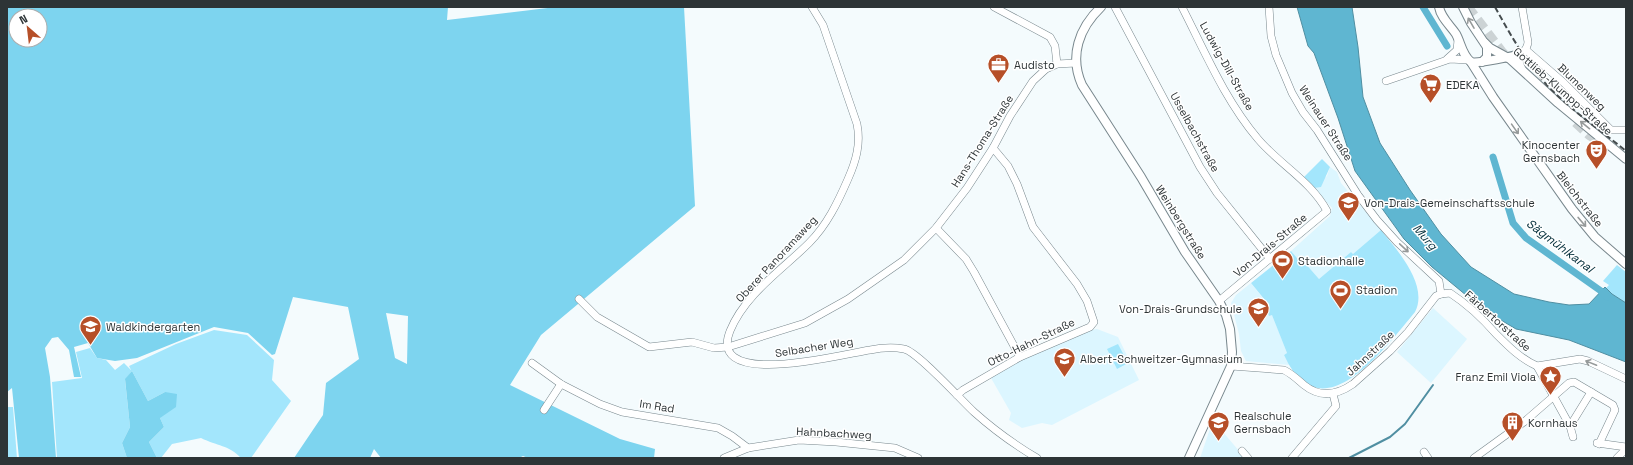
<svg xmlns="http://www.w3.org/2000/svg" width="1633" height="465" viewBox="0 0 1633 465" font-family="'Space Grotesk',sans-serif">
	<rect width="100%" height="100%" fill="#f4fbfd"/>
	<g fill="#dcf6ff">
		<path d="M1330 167 1337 172 1341 183 1381 230 1353 254 1351 252 1319 279 1305 263 1302 265 1291 251 1330 216 1332 208 1314 188 1327 176Z"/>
		<path d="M1251 283 1269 306 1287 353 1284 355 1289 365 1246 361 1241 351 1239 334 1231 303 1236 295Z"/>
		<path d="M1433 308 1467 339 1431 383 1397 352Z"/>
		<path d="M1097 329 1118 337 1139 380 1052 425 1042 423 1022 428 1009 420 1011 413 991 378 1020 360 1089 330Z"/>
		<path d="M1214 425H1217L1245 458H1200L1211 426Z"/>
	</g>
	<g fill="#a3e6fc">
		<path d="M1322 159 1330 167 1321 187 1314 188 1304 177Z"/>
		<path d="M1381 230C1397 250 1429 285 1415 312 1384 349 1321 436 1284 355L1287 353 1272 315 1269 316 1266 308 1269 305 1251 283 1291 251 1302 264 1305 263 1319 279 1351 252 1353 254Z"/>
		<path d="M1617 265 1626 272V303L1612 294 1606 288 1609 285 1603 281Z"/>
		<path d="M214 330 247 335 274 360 272 380 291 401 251 458H241C229 445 217 446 201 438L172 444 161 458H157L149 442 164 427 160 418 165 392 148 401 132 371 125 380 130 427 122 443 127 458H57L52 382 82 378 76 352 90 348 97 358 106 360 115 370 124 363 131 370 129 366 176 344Z"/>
		<path d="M1118 344 1128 363 1117 369 1107 349Z"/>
		<path d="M7 407H13L17 458H7Z"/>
	</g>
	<g fill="#7dd4ef" fill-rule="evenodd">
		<path d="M7 7H448L447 20 556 7H684L695 206 541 335 510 385 620 439 655 449 654 458H528L523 456 519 458H381L374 449 370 458H294L323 415 326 383 359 359 348 307 293 297 275 354 272 355 248 333 214 327 137 358 115 361 97 358 88 343 74 347 81 377H74L69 350 58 337 52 338 45 348 50 377 56 458H19L12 388 7 392ZM16 16H40V40H16ZM386 313 408 316 407 364 395 358Z"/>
		<path d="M132 371 148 401 165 392 177 394 176 407 160 418 164 427 149 442 157 458H127L122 443 130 427 125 379Z"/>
	</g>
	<path fill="#5fb6d1" stroke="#508fa2" d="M1297 7H1352L1358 47 1363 97 1380 143 1410 190 1441 234 1471 267 1514 294 1549 302 1569 305 1589 304 1605 287 1612 294 1626 303V362L1569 340 1516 329 1484 310 1432 267 1404 239 1355 171 1338 118 1314 53 1308 46Z"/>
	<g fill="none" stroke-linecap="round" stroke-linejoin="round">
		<path stroke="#508fa2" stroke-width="2" d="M1349 458 1390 437 1405 424 1433 385"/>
		<g stroke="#5fb6d1" stroke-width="7">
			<path d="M1423 7 1447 46"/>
			<path d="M1493 157 1513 223 1526 238 1601 291 1607 297"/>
		</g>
		<g stroke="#ccd3d5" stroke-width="11" stroke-dasharray="11 5.5" stroke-linecap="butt">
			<path d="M1467 7 1502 53 1507 58"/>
			<path d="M1576 122 1589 134 1603 143"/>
		</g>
		<defs>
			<g id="minor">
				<path d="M812 7 823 25 857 124C861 144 856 161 848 179 838 202 827 225 809 243 782 270 745 294 730 331 706 391 847 353 870 350 880 348 893 347 904 349 917 351 961 400 974 412 993 429 1015 445 1037 458"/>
				<path d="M994 7 1050 37 1055 46 1057 64"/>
				<path d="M1115 7 1200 167 1217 193 1270 259"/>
				<path d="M1182 7C1205 52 1225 100 1258 139 1279 164 1311 181 1327 211L1219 301"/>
				<path d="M1269 7 1271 36 1276 55 1292 93 1303 112 1317 130 1358 195 1377 220 1397 242 1439 281 1441 294"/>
				<path d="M1526 50 1564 83 1611 130H1626"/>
				<path d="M1447 59 1457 50 1458 40"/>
				<path d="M1522 69C1513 53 1527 55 1528 42L1522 7"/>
				<path d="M1386 81 1450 59 1468 60"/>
				<path d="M936 228 966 259 974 272 1020 357"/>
				<path d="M579 299 597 317 649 347 692 342 714 348 728 347 805 323 848 299 904 260 936 228 967 188 993 148 1010 116 1033 81 1046 69 1057 64 1076 63"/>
				<path d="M532 363 561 384 600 404 622 412 718 428 732 436 748 448"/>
				<path d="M1231 366 1284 370C1292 374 1297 379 1304 385 1320 398 1337 395 1353 384L1390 351 1408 332 1436 296 1441 294 1450 293C1467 304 1483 319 1496 334 1509 347 1521 359 1537 366L1570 426 1573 437"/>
				<path d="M1537 366 1580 359 1588 361 1626 379"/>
				<path d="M957 395 963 390 1020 357 1090 327 1094 322 1087 301 1077 284 1033 227 1017 184 1008 166 993 148"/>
				<path d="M544 410 561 384"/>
				<path d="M1570 426 1591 392"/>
				<path d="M1597 443 1626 447"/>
				<path d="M1242 451 1248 458"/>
				<path d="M1424 452 1428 458"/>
				<path d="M724 458 748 448 799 440 836 442 895 448 918 458"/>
				<path d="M1292 458 1336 406 1333 394"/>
				<path d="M1474 458 1524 422 1569 383 1574 382 1613 405 1615 410 1599 444"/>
				<path d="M1617 458 1626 449"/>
			</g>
			<g id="tertiary">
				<path d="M1101 7C1079 28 1069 56 1082 85L1141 177 1185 252 1219 301 1226 315 1230 329 1232 352 1231 366 1189 458"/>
				<path d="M1439 7C1441 18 1450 25 1456 34 1461 43 1462 55 1471 62 1477 64 1516 56 1522 53"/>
				<path d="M1463 7 1471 23 1487 47V57L1482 62"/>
				<path d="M1485 43 1490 48 1510 59 1558 103 1626 159"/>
				<path d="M1471 62 1493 97 1572 209 1595 237 1626 264"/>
			</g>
		</defs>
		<use href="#minor" stroke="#78878d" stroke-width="8"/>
		<use href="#tertiary" stroke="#78878d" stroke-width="10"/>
		<use href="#minor" stroke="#fff" stroke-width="7"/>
		<use href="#tertiary" stroke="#fff" stroke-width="8"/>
		<path stroke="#454c4e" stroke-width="2" stroke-dasharray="6 3" stroke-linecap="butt" d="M1495 7C1510 34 1525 61 1546 84 1569 109 1599 129 1626 151"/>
	</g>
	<defs><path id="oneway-shaft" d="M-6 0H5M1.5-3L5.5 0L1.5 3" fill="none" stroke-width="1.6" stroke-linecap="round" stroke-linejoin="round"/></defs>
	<g stroke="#969a9a">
		<use href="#oneway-shaft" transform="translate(1471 23) rotate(-120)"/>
		<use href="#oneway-shaft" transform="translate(1585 125) rotate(-141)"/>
		<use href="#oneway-shaft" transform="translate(1515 129) rotate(55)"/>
		<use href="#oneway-shaft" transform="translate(1582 222) rotate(50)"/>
		<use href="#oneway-shaft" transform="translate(1404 248) rotate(43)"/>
		<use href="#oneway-shaft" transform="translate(1591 363) rotate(-158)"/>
	</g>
	<defs>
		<symbol id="office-pin" viewBox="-11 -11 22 30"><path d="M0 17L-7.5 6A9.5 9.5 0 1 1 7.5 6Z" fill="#b64f28" stroke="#fff"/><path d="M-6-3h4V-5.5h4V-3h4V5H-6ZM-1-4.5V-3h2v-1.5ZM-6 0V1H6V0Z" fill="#fff"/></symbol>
		<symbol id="supermarket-pin" viewBox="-11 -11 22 30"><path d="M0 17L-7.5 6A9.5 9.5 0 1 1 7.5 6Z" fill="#b64f28" stroke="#fff"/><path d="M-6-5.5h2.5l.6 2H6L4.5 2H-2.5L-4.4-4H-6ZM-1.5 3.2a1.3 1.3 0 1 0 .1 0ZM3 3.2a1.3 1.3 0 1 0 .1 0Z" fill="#fff"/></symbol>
		<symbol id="theatre-pin" viewBox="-11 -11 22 30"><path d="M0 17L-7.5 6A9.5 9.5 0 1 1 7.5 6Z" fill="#b64f28" stroke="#fff"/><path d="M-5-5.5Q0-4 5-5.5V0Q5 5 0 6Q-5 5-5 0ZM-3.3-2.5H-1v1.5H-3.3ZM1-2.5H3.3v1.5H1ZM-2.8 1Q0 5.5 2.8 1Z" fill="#fff"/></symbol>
		<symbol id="school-pin" viewBox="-11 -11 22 30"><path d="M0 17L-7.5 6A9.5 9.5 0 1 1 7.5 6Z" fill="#b64f28" stroke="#fff"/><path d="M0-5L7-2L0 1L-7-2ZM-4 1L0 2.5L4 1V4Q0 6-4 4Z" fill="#fff"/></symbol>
		<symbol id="stadium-pin" viewBox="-11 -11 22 30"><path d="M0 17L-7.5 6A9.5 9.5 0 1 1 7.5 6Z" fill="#b64f28" stroke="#fff"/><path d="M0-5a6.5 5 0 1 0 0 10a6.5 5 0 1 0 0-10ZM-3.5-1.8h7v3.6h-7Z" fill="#fff"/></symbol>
		<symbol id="sight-pin" viewBox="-11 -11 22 30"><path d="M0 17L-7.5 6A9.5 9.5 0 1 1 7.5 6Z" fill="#b64f28" stroke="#fff"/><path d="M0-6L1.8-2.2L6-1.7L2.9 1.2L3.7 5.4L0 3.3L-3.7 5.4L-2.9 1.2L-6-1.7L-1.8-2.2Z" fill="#fff"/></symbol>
		<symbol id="building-pin" viewBox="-11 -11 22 30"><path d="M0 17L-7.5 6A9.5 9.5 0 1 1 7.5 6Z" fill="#b64f28" stroke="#fff"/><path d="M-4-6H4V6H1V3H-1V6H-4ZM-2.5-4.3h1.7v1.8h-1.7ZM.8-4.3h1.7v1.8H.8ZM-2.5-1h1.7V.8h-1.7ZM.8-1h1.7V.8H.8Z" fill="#fff"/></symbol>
	</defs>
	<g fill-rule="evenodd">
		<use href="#office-pin" x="986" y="52" width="25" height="34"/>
		<use href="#supermarket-pin" x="1418" y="72" width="25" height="34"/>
		<use href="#theatre-pin" x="1584" y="138" width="25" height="34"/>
		<use href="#school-pin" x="1336" y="190" width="25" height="34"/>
		<use href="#stadium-pin" x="1270" y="248" width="25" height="34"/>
		<use href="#stadium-pin" x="1328" y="278" width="25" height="34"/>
		<use href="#school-pin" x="1246" y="296" width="25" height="34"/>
		<use href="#school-pin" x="78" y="314" width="25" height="34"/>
		<use href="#school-pin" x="1052" y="346" width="25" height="34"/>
		<use href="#sight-pin" x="1538" y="364" width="25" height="34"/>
		<use href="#school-pin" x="1206" y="410" width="25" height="34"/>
		<use href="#building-pin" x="1500" y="410" width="25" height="34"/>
	</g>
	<g text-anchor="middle" stroke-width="3" stroke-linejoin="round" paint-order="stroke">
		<g font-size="11" fill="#2d3436" stroke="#fff" text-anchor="start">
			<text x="1014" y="69">Audisto</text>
			<text x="1446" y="89">EDEKA</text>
			<text x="1580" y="149" text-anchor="end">Kinocenter<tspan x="1580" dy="13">Gernsbach</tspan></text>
			<text x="1364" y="207">Von-Drais-Gemeinschaftsschule</text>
			<text x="1298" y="265">Stadionhalle</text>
			<text x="1356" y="294">Stadion</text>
			<text x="1242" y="313" text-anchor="end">Von-Drais-Grundschule</text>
			<text x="106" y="331">Waldkindergarten</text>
			<text x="1080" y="363">Albert-Schweitzer-Gymnasium</text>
			<text x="1536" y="381" text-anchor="end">Franz Emil Viola</text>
			<text x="1234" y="420">Realschule<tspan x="1234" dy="13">Gernsbach</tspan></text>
			<text x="1528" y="427">Kornhaus</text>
		</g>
		<g font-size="11" fill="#2d3436" stroke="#fff">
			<text transform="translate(1227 66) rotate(61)" y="4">Ludwig-Dill-Straße</text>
			<text transform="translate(1582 87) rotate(44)" y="4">Blumenweg</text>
			<text transform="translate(1563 91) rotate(41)" y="4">Gottlieb-Klumpp-Straße</text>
			<text transform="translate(1326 123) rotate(57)" y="4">Weinauer Straße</text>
			<text transform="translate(1195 132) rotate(61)" y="4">Usselbachstraße</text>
			<text transform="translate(982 141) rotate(-58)" y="4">Hans-Thoma-Straße</text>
			<text transform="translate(1580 199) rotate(52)" y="4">Bleichstraße</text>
			<text transform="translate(1181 222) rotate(58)" y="4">Weinbergstraße</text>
			<text transform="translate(1270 245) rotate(-40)" y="4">Von-Drais-Straße</text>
			<text transform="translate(776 259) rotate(-47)" y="4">Oberer Panoramaweg</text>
			<text transform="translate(1498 321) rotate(42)" y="4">Färbertorstraße</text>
			<text transform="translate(1031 342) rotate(-26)" y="4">Otto-Hahn-Straße</text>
			<text transform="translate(814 347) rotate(-9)" y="4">Selbacher Weg</text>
			<text transform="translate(1370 353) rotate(-43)" y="4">Jahnstraße</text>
			<text transform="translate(657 406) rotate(9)" y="4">Im Rad</text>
			<text transform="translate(834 433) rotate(3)" y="4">Hahnbachweg</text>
		</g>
		<g font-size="12" font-style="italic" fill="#032e3a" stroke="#fff">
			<text transform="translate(1425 237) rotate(49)" y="4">Murg</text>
			<text transform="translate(1560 246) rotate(37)" y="4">Sägmühlkanal</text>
		</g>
	</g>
	<rect width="1633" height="465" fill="none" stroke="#2d3436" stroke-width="16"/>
	<g transform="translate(28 28) rotate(332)"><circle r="19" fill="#ffffff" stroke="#abaeaf"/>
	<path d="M0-3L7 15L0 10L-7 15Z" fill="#b64f28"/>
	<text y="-6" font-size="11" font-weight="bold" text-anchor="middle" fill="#2d3436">N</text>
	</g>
</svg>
